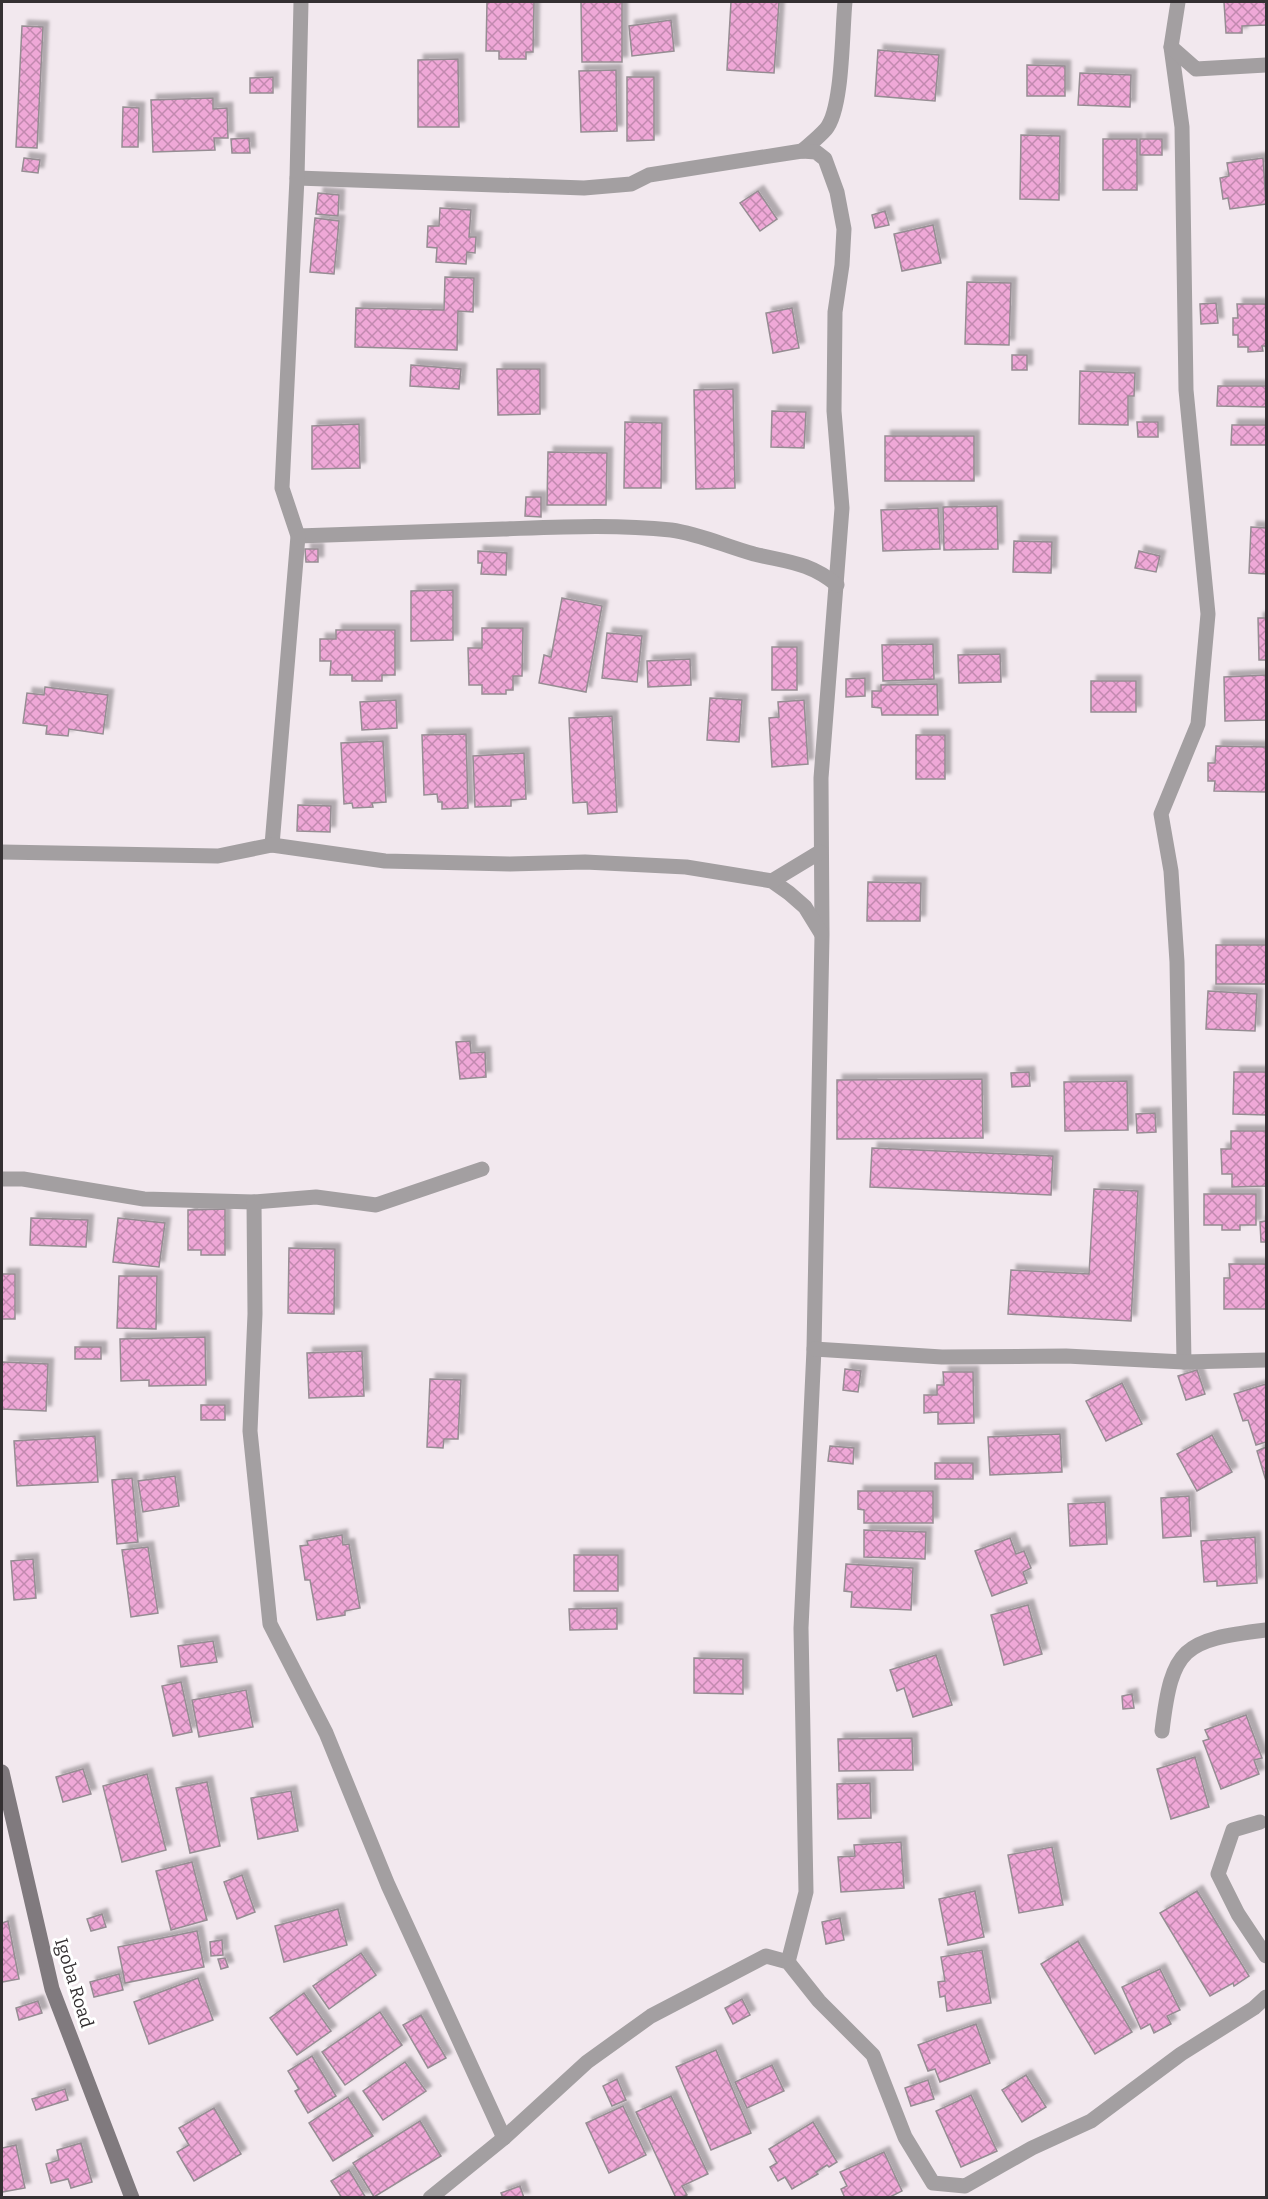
<svg xmlns="http://www.w3.org/2000/svg" width="1268" height="2199" viewBox="0 0 1268 2199" font-family="Bitter,serif">
	<defs>
		<pattern id="building-cross-hatch" width="8" height="8" patternUnits="userSpaceOnUse" patternTransform="scale(1.5)"><rect width="8" height="8" fill="#efa8d7"/><path d="M0 0l8 8M0 8l8-8" fill="none" stroke="#c289af"/></pattern>
		<filter id="shadow"><feDropShadow dx="5.5" dy="-5.5" stdDeviation="1.5" flood-color="#0004"/></filter>
	</defs>
	<rect width="100%" height="100%" fill="#f2e8ee"/>
	<g fill="url(#building-cross-hatch)" stroke="#968d93" stroke-width="1.5" filter="url(#shadow)">
		<path d="M487 2H534L533 52H526V59H499V51H486Z"/>
		<path d="M581 2H622V62H582Z"/>
		<path d="M731 2H779L774 73 727 70Z"/>
		<path d="M1224 2H1266V25L1242 26V33H1226Z"/>
		<path d="M671 20 674 51 632 56 629 26Z"/>
		<path d="M22 26 43 27 37 148 16 147Z"/>
		<path d="M878 50 939 55 935 101 875 96Z"/>
		<path d="M458 59 459 127H418V60Z"/>
		<path d="M1027 65 1065 66V96H1027Z"/>
		<path d="M616 70 617 131 581 132 579 71Z"/>
		<path d="M1080 73 1131 75 1130 107 1078 105Z"/>
		<path d="M273 77V93H250V78Z"/>
		<path d="M627 77H654V140L627 141Z"/>
		<path d="M213 98V109L227 108 228 138H214L215 150 153 152 151 100Z"/>
		<path d="M123 107 139 108 138 147H122Z"/>
		<path d="M1021 135 1060 136 1059 200 1020 199Z"/>
		<path d="M249 138 250 153H232L231 139Z"/>
		<rect x="1103" y="139" width="34" height="51"/>
		<rect x="1140" y="139" width="22" height="16"/>
		<path d="M24 158 40 160 38 173 22 171Z"/>
		<path d="M1263 158 1266 204 1230 209 1228 198 1223 199 1220 178 1229 176 1227 163Z"/>
		<path d="M758 191 777 219 760 231 740 203Z"/>
		<path d="M318 193 339 195 338 216 316 214Z"/>
		<path d="M440 208 471 210 469 237H476L475 253 467 252 466 264 436 262 437 248 427 247 428 226H439Z"/>
		<path d="M885 211 889 225 875 228 872 215Z"/>
		<path d="M315 218 339 221 334 274 310 272Z"/>
		<path d="M933 225 941 263 902 271 894 234Z"/>
		<path d="M445 277 474 278 473 312 458 311 457 350 355 347 356 308 444 310Z"/>
		<path d="M967 282 1011 283 1009 345 965 344Z"/>
		<path d="M1216 303 1218 323 1201 324 1200 304Z"/>
		<path d="M1237 304H1266V346H1262L1263 351 1248 352V347H1238V335H1233V318H1238Z"/>
		<path d="M792 308 799 348 773 353 766 313Z"/>
		<rect x="1012" y="355" width="15" height="15"/>
		<path d="M411 365 461 369 459 389 410 386Z"/>
		<path d="M497 369H540V414L498 415Z"/>
		<path d="M1080 371 1135 373 1134 396H1128V425L1079 424Z"/>
		<path d="M1218 386H1266V407L1217 406Z"/>
		<path d="M733 389 735 488 696 489 694 390Z"/>
		<path d="M772 411 806 412 804 448 771 447Z"/>
		<path d="M625 422 662 423 661 488H624Z"/>
		<path d="M1137 422H1158V437H1138Z"/>
		<path d="M359 424 360 468 312 469V426Z"/>
		<path d="M1232 425H1266V445H1231Z"/>
		<rect x="885" y="436" width="89" height="45"/>
		<path d="M548 452 607 453 606 505H547Z"/>
		<path d="M526 497H541V517L525 516Z"/>
		<path d="M997 506 998 549 944 550 943 507Z"/>
		<path d="M938 508 940 549 883 551 881 510Z"/>
		<path d="M1251 527 1266 528V574L1249 573Z"/>
		<path d="M1014 541 1052 542 1051 573 1013 572Z"/>
		<path d="M305 549H318V562H306Z"/>
		<path d="M478 551 507 553 506 575 481 574 482 563H478Z"/>
		<path d="M1139 551 1160 556 1156 572 1135 568Z"/>
		<path d="M453 590V640L411 641V591Z"/>
		<path d="M562 598 602 606 586 692 539 683 544 655 551 657Z"/>
		<path d="M1258 618H1266V660H1259Z"/>
		<path d="M482 628H523L522 676H513V690H506V694H482V685H469L468 648H482Z"/>
		<path d="M336 630H395V675H382V681H352V675H330L331 661H320V639H336Z"/>
		<path d="M607 633 642 636 637 682 602 678Z"/>
		<path d="M933 644 934 679 883 681 882 645Z"/>
		<rect x="772" y="647" width="25" height="43"/>
		<path d="M1000 654 1001 682 959 683 958 655Z"/>
		<path d="M690 659 691 685 648 687 647 661Z"/>
		<path d="M1266 675V720L1225 721 1224 677Z"/>
		<path d="M865 678V696L846 697V679Z"/>
		<rect x="1091" y="681" width="45" height="31"/>
		<path d="M937 684 938 715H882L881 708 872 707V691H881V685Z"/>
		<path d="M45 687 108 695 103 734 69 729 68 736 46 734 47 726 23 723 27 693 44 695Z"/>
		<path d="M710 698 742 700 739 742 707 740Z"/>
		<path d="M396 700 397 728 362 730 360 702Z"/>
		<path d="M804 700 808 764 772 767 769 718 779 717 778 702Z"/>
		<path d="M612 716 617 812 588 814 587 802 573 803 569 718Z"/>
		<path d="M466 734 468 808 442 809V802H438L437 794 424 795 422 735Z"/>
		<rect x="916" y="735" width="29" height="44"/>
		<path d="M383 741 386 802 372 803 373 807 353 808 352 803 344 804 341 743Z"/>
		<path d="M1216 746 1266 747V792L1214 791 1215 781H1208V763H1215Z"/>
		<path d="M524 753 526 799 511 800V806L475 807 473 756Z"/>
		<path d="M298 805 331 806 330 832 297 831Z"/>
		<path d="M868 882 921 883 920 921H867Z"/>
		<rect x="1216" y="945" width="50" height="39"/>
		<path d="M1208 991 1257 994 1255 1031 1206 1029Z"/>
		<path d="M470 1041 471 1053 485 1052 486 1077 460 1079 456 1042Z"/>
		<path d="M1029 1072 1030 1086 1012 1087 1011 1073Z"/>
		<path d="M1234 1072H1266V1115L1233 1114Z"/>
		<path d="M982 1079 983 1138 837 1139V1080Z"/>
		<path d="M1127 1081 1128 1130 1065 1131 1064 1082Z"/>
		<path d="M1155 1113 1156 1132 1137 1133 1136 1114Z"/>
		<path d="M1231 1131H1266V1186L1232 1187V1174H1222L1221 1149H1231Z"/>
		<path d="M872 1148 1053 1156 1051 1195 870 1187Z"/>
		<path d="M1094 1189 1138 1191 1131 1321 1008 1314 1011 1270 1089 1274Z"/>
		<path d="M1204 1194H1256V1225H1240V1230H1222V1225H1204Z"/>
		<path d="M225 1209V1255H201V1250H188V1210Z"/>
		<path d="M31 1218 88 1220 86 1247 30 1245Z"/>
		<path d="M118 1218 165 1223 159 1267 113 1262Z"/>
		<path d="M1266 1221V1242H1261L1260 1222Z"/>
		<path d="M289 1248 335 1249 334 1314 288 1313Z"/>
		<path d="M1229 1264H1266V1309H1224V1278H1230Z"/>
		<rect x="2" y="1274" width="13" height="45"/>
		<path d="M119 1276H157L156 1329 117 1328Z"/>
		<path d="M205 1337 206 1385 149 1386V1380L121 1381 120 1339Z"/>
		<rect x="75" y="1347" width="26" height="12"/>
		<path d="M362 1351 364 1396 309 1398 307 1353Z"/>
		<path d="M2 1362 48 1364 46 1411 2 1409Z"/>
		<path d="M845 1369 861 1371 858 1392 843 1390Z"/>
		<path d="M1197 1370 1205 1394 1186 1400 1178 1376Z"/>
		<path d="M943 1372H973L974 1423 938 1424V1412L924 1413V1395H937V1385H944Z"/>
		<path d="M430 1379 461 1380 458 1439H444L443 1448 427 1447Z"/>
		<path d="M1122 1383 1142 1424 1106 1441 1086 1401Z"/>
		<path d="M1266 1384V1442L1256 1445 1248 1420 1243 1421 1234 1394Z"/>
		<rect x="201" y="1405" width="24" height="15"/>
		<path d="M1060 1434 1062 1472 990 1475 988 1437Z"/>
		<path d="M1212 1435 1232 1472 1197 1491 1177 1454Z"/>
		<path d="M95 1436 98 1482 17 1486 14 1441Z"/>
		<path d="M830 1446 854 1448 853 1464 828 1461Z"/>
		<path d="M1266 1447V1481L1257 1451Z"/>
		<rect x="935" y="1463" width="38" height="16"/>
		<path d="M175 1476 179 1506 143 1512 138 1481Z"/>
		<path d="M132 1478 138 1542 117 1544 112 1480Z"/>
		<path d="M858 1491H933V1523H864V1510L858 1509Z"/>
		<path d="M1189 1496 1191 1536 1163 1538 1161 1498Z"/>
		<path d="M1105 1502 1107 1544 1070 1546 1068 1504Z"/>
		<path d="M864 1530 926 1532 925 1559 864 1557Z"/>
		<path d="M342 1535 343 1545 349 1544 360 1608 345 1611V1615L317 1620 310 1580H305L300 1546 308 1545 307 1541Z"/>
		<path d="M1255 1537 1257 1583 1217 1586V1581L1204 1582 1201 1541Z"/>
		<path d="M1010 1538 1016 1554 1024 1551 1031 1568 1023 1572 1027 1583 992 1596 975 1551Z"/>
		<path d="M148 1547 158 1613 131 1617 122 1550Z"/>
		<rect x="574" y="1555" width="44" height="36"/>
		<path d="M33 1559 36 1598 14 1600 11 1561Z"/>
		<path d="M846 1564 913 1568 911 1610 851 1607 852 1592 844 1591Z"/>
		<path d="M1028 1605 1042 1654 1004 1665 991 1615Z"/>
		<path d="M617 1608V1629L570 1630 569 1609Z"/>
		<path d="M213 1641 217 1662 181 1667 178 1646Z"/>
		<path d="M936 1655 952 1705 913 1717 904 1688 897 1691 890 1670Z"/>
		<path d="M694 1658 743 1659V1694L694 1693Z"/>
		<path d="M181 1682 192 1732 173 1736 162 1686Z"/>
		<path d="M246 1690 253 1727 199 1737 192 1700Z"/>
		<path d="M1132 1694 1134 1708 1123 1709 1122 1696Z"/>
		<path d="M1246 1715 1262 1758 1254 1760 1259 1774 1221 1789 1203 1741 1209 1739 1205 1730Z"/>
		<path d="M912 1738 913 1770 839 1771 838 1739Z"/>
		<path d="M1195 1757 1209 1807 1171 1819 1157 1769Z"/>
		<path d="M83 1769 91 1794 63 1802 56 1777Z"/>
		<path d="M147 1774 166 1850 122 1862 103 1786Z"/>
		<path d="M207 1782 220 1846 190 1853 176 1788Z"/>
		<path d="M870 1783 871 1818 838 1819 837 1784Z"/>
		<path d="M291 1791 298 1831 258 1839 251 1798Z"/>
		<path d="M901 1842 904 1888 841 1892 838 1857 855 1856 854 1845Z"/>
		<path d="M1052 1847 1063 1905 1019 1913 1008 1855Z"/>
		<path d="M192 1862 207 1920 171 1930 156 1871Z"/>
		<path d="M242 1875 255 1912 237 1919 224 1882Z"/>
		<path d="M975 1891 984 1937 948 1945 939 1899Z"/>
		<path d="M1197 1891 1249 1976 1234 1986 1233 1983 1210 1996 1160 1913Z"/>
		<path d="M338 1909 347 1945 284 1962 275 1926Z"/>
		<path d="M102 1914 106 1927 91 1931 87 1919Z"/>
		<path d="M840 1918 844 1940 826 1944 822 1922Z"/>
		<path d="M8 1921 19 1979 2 1982V1923Z"/>
		<path d="M197 1931 204 1967 125 1983 118 1947Z"/>
		<path d="M222 1940 223 1955 211 1956 210 1942Z"/>
		<path d="M1078 1941 1132 2032 1095 2054 1041 1964Z"/>
		<path d="M982 1950 991 2003 947 2011 945 1996 940 1997 938 1982 945 1981 941 1957Z"/>
		<path d="M361 1953 376 1975 329 2009 313 1986Z"/>
		<path d="M225 1958 228 1967 221 1969 218 1959Z"/>
		<path d="M1160 1969 1180 2010 1167 2016 1171 2024 1154 2033 1150 2024 1141 2029 1122 1987Z"/>
		<path d="M119 1974 123 1990 94 1997 90 1982Z"/>
		<path d="M198 1978 213 2020 149 2044 134 2002Z"/>
		<path d="M304 1993 331 2031 297 2055 270 2018Z"/>
		<path d="M742 1999 750 2015 733 2024 725 2008Z"/>
		<path d="M38 2001 42 2013 19 2020 16 2008Z"/>
		<path d="M380 2012 402 2045 345 2085 322 2052Z"/>
		<path d="M421 2015 446 2058 428 2068 403 2025Z"/>
		<path d="M976 2024 990 2063 940 2082 935 2069 928 2071 918 2045Z"/>
		<path d="M716 2050 751 2133 711 2150 676 2067Z"/>
		<path d="M312 2056 336 2096 308 2113 295 2091 299 2089 288 2071Z"/>
		<path d="M405 2062 426 2091 383 2120 363 2091Z"/>
		<path d="M772 2065 784 2091 747 2108 735 2082Z"/>
		<path d="M1026 2075 1046 2107 1022 2122 1002 2090Z"/>
		<path d="M617 2079 626 2100 612 2106 603 2086Z"/>
		<path d="M928 2080 934 2099 911 2106 905 2088Z"/>
		<path d="M65 2089 68 2100 36 2110 32 2099Z"/>
		<path d="M971 2095 997 2151 961 2167 936 2111Z"/>
		<path d="M671 2096 708 2174 682 2186 687 2195 681 2198H676L636 2112Z"/>
		<path d="M348 2097 373 2136 333 2161 309 2123Z"/>
		<path d="M623 2106 646 2155 609 2173 586 2123Z"/>
		<path d="M214 2108 241 2154 194 2181 177 2152 189 2145 179 2128Z"/>
		<path d="M420 2121 441 2156 374 2197 353 2163Z"/>
		<path d="M813 2122 837 2162 829 2167 827 2165 816 2172 818 2174 792 2189 785 2177 778 2181 770 2167 777 2163 769 2149Z"/>
		<path d="M81 2143 92 2182 71 2188 68 2179 51 2183 46 2164 59 2160 57 2150Z"/>
		<path d="M16 2145 25 2188 2 2192V2148Z"/>
		<path d="M884 2152 902 2191 888 2198H845L841 2189 847 2186 840 2172Z"/>
		<path d="M349 2170 366 2198H342L331 2181Z"/>
		<path d="M520 2186 524 2198H503L501 2193Z"/>
	</g>
	<g fill="none" stroke-linecap="round" stroke-linejoin="round">
		<g stroke="#a39fa1" stroke-width="15">
			<path d="M1178 2 1171 47 1182 127 1186 390 1208 614 1198 724 1161 814 1171 871 1177 962 1184 1362"/>
			<path d="M1171 47 1196 69 1266 65"/>
			<path d="M802 151C810 144 819 137 826 129 843 109 842 30 845 2"/>
			<path d="M297 178 584 188 631 184 649 175 802 151 816 152 825 159 837 192 844 229 842 265 835 312 834 411 842 508 821 778 822 935 814 1349 801 1628 806 1892 788 1962"/>
			<path d="M298 536C366 534 435 531 503 529 559 527 615 524 671 530 700 534 725 546 754 554 787 562 809 562 837 585"/>
			<path d="M272 845 298 536 282 488 297 178 301 2"/>
			<path d="M2 852 218 856 272 845 385 861 510 864 585 862 686 867 772 881 789 893 805 907 821 933"/>
			<path d="M772 881 820 852"/>
			<path d="M2 1179H23L144 1199 254 1202 316 1197 376 1205 482 1169"/>
			<path d="M254 1202 255 1314 250 1431 270 1624 326 1733 388 1885 504 2138"/>
			<path d="M814 1349 942 1357 1066 1356 1184 1362 1266 1360"/>
			<path d="M1162 1731C1172 1647 1183 1640 1266 1630"/>
			<path d="M1260 1822 1233 1830 1218 1874 1238 1914 1266 1956"/>
			<path d="M430 2198 504 2138 587 2062 651 2016 766 1956 788 1962 819 2001 873 2055 905 2137 933 2183 965 2186 1032 2148 1091 2121 1181 2054 1254 2008 1266 1997"/>
		</g>
		<path stroke="#807a7e" stroke-width="15" d="M2 1772 52 1989 132 2198"/>
	</g>
	<g text-anchor="middle" stroke-width="6" stroke-linejoin="round" paint-order="stroke">
		<g font-size="18" fill="#343032" stroke="#fff">
			<text transform="translate(74 1983) rotate(73)" y="6">Igoba Road</text>
		</g>
	</g>
	<rect width="1268" height="2199" fill="none" stroke="#343032" stroke-width="6"/>
</svg>
